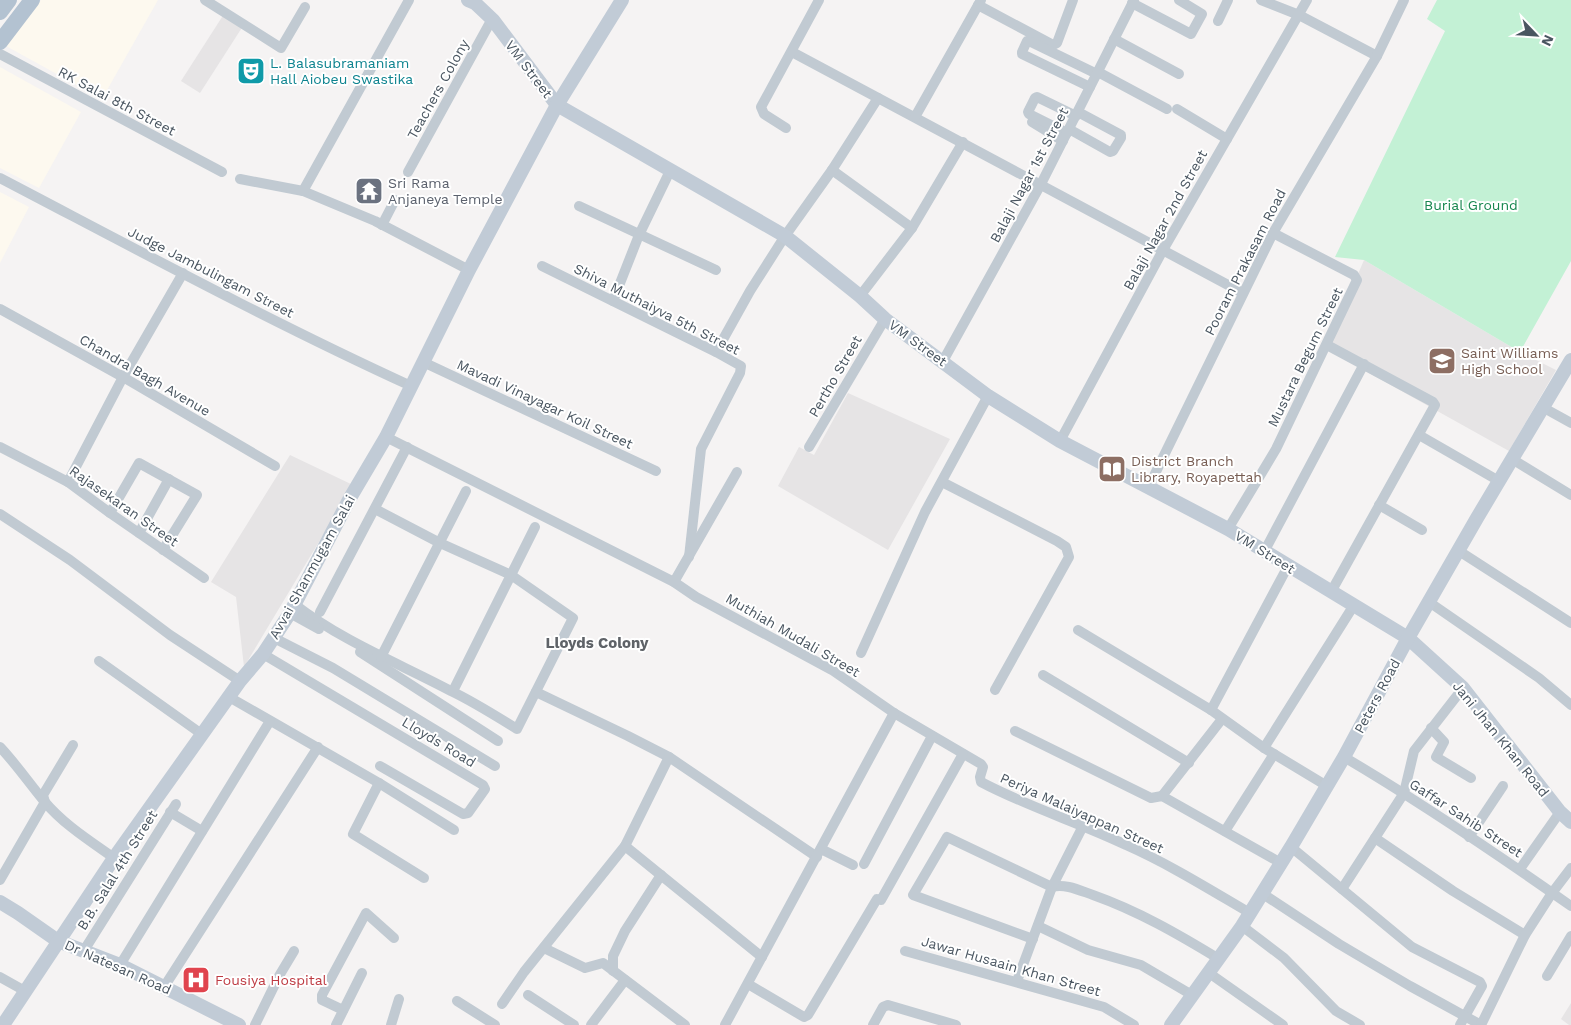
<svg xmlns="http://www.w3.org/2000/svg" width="1571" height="1025" viewBox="0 0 1571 1025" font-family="'Work Sans',sans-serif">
	<rect width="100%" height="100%" fill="#f5f3f3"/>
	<g fill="#fdf9ef">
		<path d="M41 0H158L102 99 6 46Z"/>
		<path d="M0 67 81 112 39 188 0 168Z"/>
		<path d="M0 192 29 207 0 263Z"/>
	</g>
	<g fill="#e6e4e5">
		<path d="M224 14 243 26 200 93 181 81Z"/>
		<path d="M1364 260 1520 352 1556 370 1509 451 1326 349Z"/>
		<path d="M848 393 950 439 888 550 778 486 799 447 814 455Z"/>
		<path d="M290 455 353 485 244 667 236 597 211 582Z"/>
		<path d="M1571 1003V1025H1569L1561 1019Z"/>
	</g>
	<path fill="#c3f1d5" d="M1437 0H1571V261L1520 352 1364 260 1335 257 1445 31 1427 19Z"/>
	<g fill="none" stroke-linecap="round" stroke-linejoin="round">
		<g stroke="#c1cad2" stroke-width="10">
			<path d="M205 0 281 48 305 7"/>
			<path d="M1261 0 1299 15 1377 56"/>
			<path d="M1132 3 1191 34 1202 14 1179 0"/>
			<path d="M978 5 1053 45 1057 43 1073 0"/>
			<path d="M1218 21 1228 0"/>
			<path d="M1114 39 1179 74"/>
			<path d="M792 52 1243 293"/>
			<path d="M0 54 222 172"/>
			<path d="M1098 72 1167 109"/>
			<path d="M1090 87 1022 54V52L1027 41 1031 42 1097 74"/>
			<path d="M1177 109 1227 139"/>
			<path d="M915 117 981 0"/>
			<path d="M1032 122 1063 141"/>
			<path d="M786 128 764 114 761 107 819 0"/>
			<path d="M1069 129 1110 152 1113 151 1121 138V135L1078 112"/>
			<path d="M1067 133 1029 114 1028 112 1035 98 1037 97 1076 116"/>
			<path d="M832 170 912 228"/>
			<path d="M408 172 492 19"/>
			<path d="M0 178C136 249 271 322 411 386"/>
			<path d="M240 179 303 191 375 221 469 270"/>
			<path d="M303 191 409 0"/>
			<path d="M579 206 716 270"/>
			<path d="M382 225 395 200"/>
			<path d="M542 266 716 352 741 366 740 373 701 449 689 557"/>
			<path d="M860 296 912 228 963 142"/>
			<path d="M613 301 639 235 670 171"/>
			<path d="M0 309 123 377 275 466"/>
			<path d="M1327 345 1433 402 1435 405 1331 592"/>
			<path d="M716 352 750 291 785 236 832 170 878 98"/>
			<path d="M943 361 1041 184 1134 0"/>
			<path d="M423 362 656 471"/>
			<path d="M1544 408 1571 423"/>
			<path d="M1419 435 1499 481"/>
			<path d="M386 437 674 582 696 597 832 670 894 713 981 764 983 767 980 777 981 782C1028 807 1078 822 1126 845 1169 864 1209 889 1250 913"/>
			<path d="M1060 441 1163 250 1307 0"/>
			<path d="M0 447 68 482 110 513 204 578"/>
			<path d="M809 447 885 319"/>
			<path d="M1512 459 1571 495"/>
			<path d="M68 482 123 377 183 273"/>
			<path d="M942 482 1057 541 1066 547 1069 557 995 690"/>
			<path d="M1149 486 1273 233 1377 56 1404 0"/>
			<path d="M1379 505 1422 530"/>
			<path d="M110 513 139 463 197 495 163 550"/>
			<path d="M0 514 70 560 170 635 240 681"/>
			<path d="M1228 529 1276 449 1357 280 1354 275 1273 233"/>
			<path d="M139 533 169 479"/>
			<path d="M1459 551 1571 623"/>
			<path d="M1264 552 1364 364"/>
			<path d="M674 582 737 472"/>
			<path d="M1429 602 1539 678 1571 705"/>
			<path d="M294 604C342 641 398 663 451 691 474 702 496 716 517 729L573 618 511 575 440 543 375 509"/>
			<path d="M320 612 407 447"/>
			<path d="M290 613 319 629"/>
			<path d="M1078 630 1211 710 1264 748 1327 786"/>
			<path d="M274 638 333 668 495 766"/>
			<path d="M360 652 498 741"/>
			<path d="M861 653 925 512 988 396"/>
			<path d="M263 654 483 785 485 789 468 813 463 814 380 766"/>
			<path d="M381 657 466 491"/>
			<path d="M99 661 203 735"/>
			<path d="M1043 675 1189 763"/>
			<path d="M453 691 535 527"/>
			<path d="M536 692 628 736 669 757 817 857"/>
			<path d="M229 697 379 783 454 830"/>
			<path d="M1211 710 1288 566"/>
			<path d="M1431 728 1444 742 1436 757 1471 778"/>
			<path d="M1015 731 1151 798 1162 796 1281 863"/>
			<path d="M0 747C16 764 29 783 44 801 63 824 90 841 114 858"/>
			<path d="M1264 748 1354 605"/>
			<path d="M1344 757C1422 803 1497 854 1571 906"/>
			<path d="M379 783 353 834 424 878"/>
			<path d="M1162 796 1222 719"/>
			<path d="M170 812 202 831"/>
			<path d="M1225 831 1274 754"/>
			<path d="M1469 837 1503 786"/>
			<path d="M1375 838 1453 891 1525 935"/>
			<path d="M625 846 762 957"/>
			<path d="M1291 847 1412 947 1480 982 1482 986 1460 1025"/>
			<path d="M821 849 853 865"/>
			<path d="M864 864 932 736"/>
			<path d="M1520 869 1560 812"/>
			<path d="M0 880 45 802 43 795 73 745"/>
			<path d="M1342 889 1404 793 1414 751 1463 688"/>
			<path d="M1263 894 1339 944 1410 986 1481 1025"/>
			<path d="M1038 926 1088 950 1141 965 1192 995"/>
			<path d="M1242 926 1284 958 1336 1011 1360 1025"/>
			<path d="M1033 939 913 895 947 837 1052 887C1065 883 1081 891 1093 895 1138 911 1178 934 1219 959"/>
			<path d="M544 948 585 968 603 963 685 1025"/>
			<path d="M905 951 1104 1007 1134 1025"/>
			<path d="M83 952 176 804"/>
			<path d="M120 965 270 721"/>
			<path d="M613 971V956L625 931 661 875"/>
			<path d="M1209 973 1283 1025"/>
			<path d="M1547 976 1571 936"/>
			<path d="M0 977 25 991"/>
			<path d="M1017 981 1052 887 1083 826"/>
			<path d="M748 984 804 1017 808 1015 877 899 881 900 963 754"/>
			<path d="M164 987 318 747"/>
			<path d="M528 995 574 1025"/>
			<path d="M457 1001 495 1025"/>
			<path d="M502 1004 524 972 625 846 669 757"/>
			<path d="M343 1010 322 1000V995L366 913 394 938"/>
			<path d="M255 1025 279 976 294 951"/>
			<path d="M336 1025 362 973"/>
			<path d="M391 1025 399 999"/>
			<path d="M591 1025 625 980"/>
			<path d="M725 1025 894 713"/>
			<path d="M873 1025 883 1007 888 1005 956 1025"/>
			<path d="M1481 1025 1525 935 1552 893 1571 868"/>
		</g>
		<g stroke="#c1cbd6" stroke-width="14">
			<path d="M468 0 475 3 493 20 557 105 785 236 860 296 885 319 988 396 1060 441 1228 529 1408 638 1463 688 1560 812 1571 822"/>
			<path d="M0 902 18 913 58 941 120 965 239 1025"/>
			<path d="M3 1025 114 858 240 681 263 654 290 613 350 498 386 437 469 270 557 105 622 0"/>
			<path d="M1171 1025 1242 926 1291 847 1344 757 1408 638 1477 518 1571 360"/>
		</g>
		<g stroke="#b3c2d1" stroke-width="16">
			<path d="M0 12 9 0"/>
			<path d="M0 42 32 0"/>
		</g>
	</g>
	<defs>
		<symbol id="theatre-square" viewBox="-11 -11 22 22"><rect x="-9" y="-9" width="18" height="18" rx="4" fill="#0f9aa8" stroke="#fff"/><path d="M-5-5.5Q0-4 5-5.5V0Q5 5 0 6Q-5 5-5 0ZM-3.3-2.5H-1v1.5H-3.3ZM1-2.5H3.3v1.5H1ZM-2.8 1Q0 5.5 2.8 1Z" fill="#fff"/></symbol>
		<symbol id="temple-square" viewBox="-11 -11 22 22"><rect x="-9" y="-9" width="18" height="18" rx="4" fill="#6b7280" stroke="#fff"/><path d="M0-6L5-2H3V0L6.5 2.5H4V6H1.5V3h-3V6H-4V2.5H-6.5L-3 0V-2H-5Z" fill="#fff"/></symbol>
		<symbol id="school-square" viewBox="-11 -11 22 22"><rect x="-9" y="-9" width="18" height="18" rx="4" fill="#8d6e63" stroke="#fff"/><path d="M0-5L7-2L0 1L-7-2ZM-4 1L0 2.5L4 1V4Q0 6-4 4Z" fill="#fff"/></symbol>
		<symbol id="library-square" viewBox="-11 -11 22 22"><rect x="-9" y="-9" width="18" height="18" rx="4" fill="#8d6e63" stroke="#fff"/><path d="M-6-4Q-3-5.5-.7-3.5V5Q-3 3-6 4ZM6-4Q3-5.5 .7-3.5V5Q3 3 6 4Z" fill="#fff"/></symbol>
		<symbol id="hospital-square" viewBox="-11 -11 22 22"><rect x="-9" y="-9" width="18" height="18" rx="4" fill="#e0444e" stroke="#fff"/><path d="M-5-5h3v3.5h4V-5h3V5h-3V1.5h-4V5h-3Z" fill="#fff"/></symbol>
	</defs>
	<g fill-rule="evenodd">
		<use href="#theatre-square" x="235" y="55" width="32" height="32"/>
		<use href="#temple-square" x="353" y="175" width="32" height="32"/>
		<use href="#school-square" x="1426" y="345" width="32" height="32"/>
		<use href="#library-square" x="1096" y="453" width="32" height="32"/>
		<use href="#hospital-square" x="180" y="964" width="32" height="32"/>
	</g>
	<g text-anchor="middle" stroke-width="4" stroke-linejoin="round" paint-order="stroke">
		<g font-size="14" fill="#0d838f" stroke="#fff" text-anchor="start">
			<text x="270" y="68">L. Balasubramaniam<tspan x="270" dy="16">Hall Aiobeu Swastika</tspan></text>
		</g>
		<g font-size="14" fill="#4a5661" stroke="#fff">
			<text transform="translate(529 69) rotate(53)" y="5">VM Street</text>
			<text transform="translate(438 89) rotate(-61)" y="5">Teachers Colony</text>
			<text transform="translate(117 101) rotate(28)" y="5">RK Salai 8th Street</text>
			<text transform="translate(1029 175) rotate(-62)" y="5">Balaji Nagar 1st Street</text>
			<text transform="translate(1165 220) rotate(-61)" y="5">Balaji Nagar 2nd Street</text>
			<text transform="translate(1245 262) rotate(-63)" y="5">Pooram Prakasam Road</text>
			<text transform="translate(211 272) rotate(27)" y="5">Judge Jambulingam Street</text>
			<text transform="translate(657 309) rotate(27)" y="5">Shiva Muthaiyva 5th Street</text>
			<text transform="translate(918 343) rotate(36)" y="5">VM Street</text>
			<text transform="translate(1305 357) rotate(-64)" y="5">Mustara Begum Street</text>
			<text transform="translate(145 375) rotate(30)" y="5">Chandra Bagh Avenue</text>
			<text transform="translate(835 376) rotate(-60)" y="5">Pertho Street</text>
			<text transform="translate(545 404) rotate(25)" y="5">Mavadi Vinayagar Koil Street</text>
			<text transform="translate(124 506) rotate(35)" y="5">Rajasekaran Street</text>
			<text transform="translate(1265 552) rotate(32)" y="5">VM Street</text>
			<text transform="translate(312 567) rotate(-61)" y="5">Avvai Shanmugam Salai</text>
			<text transform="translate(793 635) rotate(30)" y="5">Muthiah Mudali Street</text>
			<text transform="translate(1377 696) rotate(-62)" y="5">Peters Road</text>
			<text transform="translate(1501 739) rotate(51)" y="5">Jani Jhan Khan Road</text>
			<text transform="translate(439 742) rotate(31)" y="5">Lloyds Road</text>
			<text transform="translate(1082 813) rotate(24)" y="5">Periya Malaiyappan Street</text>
			<text transform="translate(1466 818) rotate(33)" y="5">Gaffar Sahib Street</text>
			<text transform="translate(117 870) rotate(-58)" y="5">B.B. Salal 4th Street</text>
			<text transform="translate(1011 966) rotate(16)" y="5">Jawar Husaain Khan Street</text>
			<text transform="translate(118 967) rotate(24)" y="5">Dr Natesan Road</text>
		</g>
		<g font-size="14" fill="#5b616d" stroke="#fff" text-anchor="start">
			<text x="388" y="188">Sri Rama<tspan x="388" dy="16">Anjaneya Temple</tspan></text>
		</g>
		<g font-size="14" fill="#17864f" stroke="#fff">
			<text x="1471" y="210">Burial Ground</text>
		</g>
		<g font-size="14" fill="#785e54" stroke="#fff" text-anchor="start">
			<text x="1461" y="358">Saint Williams<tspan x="1461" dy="16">High School</tspan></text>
			<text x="1131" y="466">District Branch<tspan x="1131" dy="16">Library, Royapettah</tspan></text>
		</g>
		<g font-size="14" fill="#be3a42" stroke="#fff" text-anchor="start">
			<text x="215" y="985">Fousiya Hospital</text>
		</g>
		<g font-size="15" font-weight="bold" fill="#5f6368" stroke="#fff">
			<text x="597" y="648">Lloyds Colony</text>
		</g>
	</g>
	<g transform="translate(1536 35) rotate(115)" stroke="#ffffff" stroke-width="4" paint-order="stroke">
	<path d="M0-4L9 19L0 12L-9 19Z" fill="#4a5661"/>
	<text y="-8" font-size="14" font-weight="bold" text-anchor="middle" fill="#4a5661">N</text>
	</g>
</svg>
